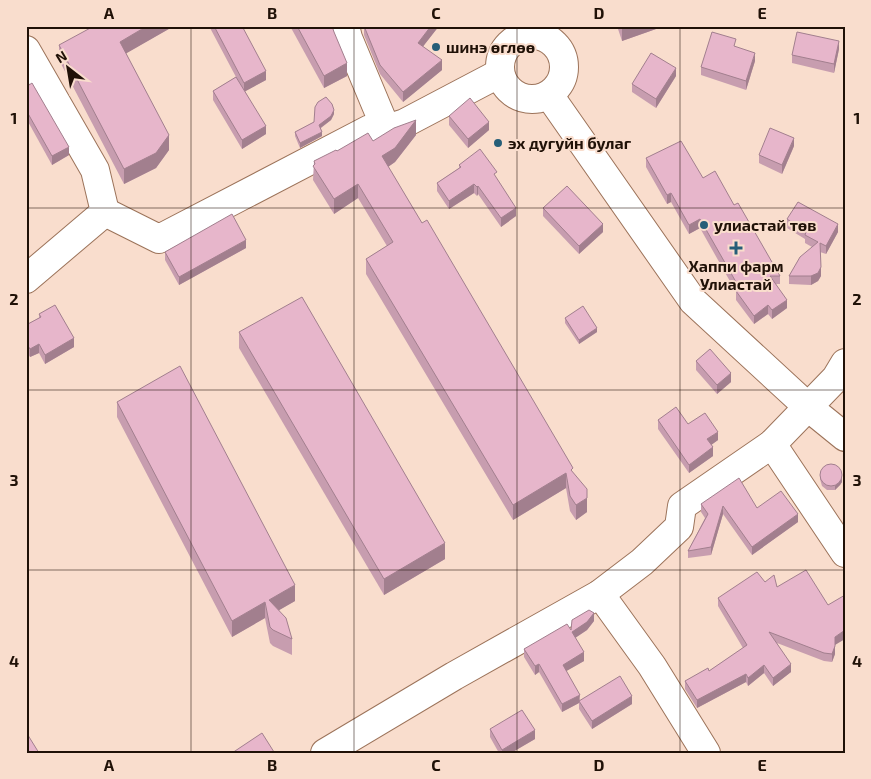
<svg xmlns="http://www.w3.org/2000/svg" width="871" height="779" viewBox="0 0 871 779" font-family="'Exo 2',sans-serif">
	<rect width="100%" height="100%" fill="#f9ddcd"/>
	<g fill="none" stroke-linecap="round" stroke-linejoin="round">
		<defs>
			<g id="minor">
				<path d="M345 26 348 38 386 129"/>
				<circle cx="532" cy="67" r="32"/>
				<path d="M549 95 693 301 808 407 845 437"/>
				<path d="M105 212 159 239 370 129H386L405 123 500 73"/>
				<path d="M26 279 105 212 95 170 26 50"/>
				<path d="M772 444 845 553"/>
				<path d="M600 594 652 666 706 753"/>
				<path d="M325 753 454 676 600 594 642 562 679 527 682 506 772 444 836 378 845 363"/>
			</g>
		</defs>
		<use href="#minor" stroke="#9c735a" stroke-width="30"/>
		<use href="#minor" stroke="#fff" stroke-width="28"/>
	</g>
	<g fill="#c79daf">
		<path d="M174 26 126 53 169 150 156 168 124 184 59 60V45Z"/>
		<path d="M209 26H242L266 80 245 91 266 134 242 149 213 100V91L236 77Z"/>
		<path d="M290 26H332L347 76 324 88Z"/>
		<path d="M364 26H439L423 46 442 70 403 102 380 74 364 35Z"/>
		<path d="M617 26H656V29L622 41Z"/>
		<path d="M736 47 755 61 746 90 701 75V67Z"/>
		<path d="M839 49 834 73 792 63V55Z"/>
		<path d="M676 76 656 108 632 92V84Z"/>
		<path d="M26 87 69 155 52 165 26 118Z"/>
		<path d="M334 114 331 120 321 128 322 136 300 148 295 136V132L314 122Z"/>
		<path d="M449 116 489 130 468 148 449 125Z"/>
		<path d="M416 135 395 162 388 167 573 473 587 512 576 520 570 511 566 488 513 520 366 274V259L387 246 358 198 334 214 313 180 314 161 337 151 373 141Z"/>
		<path d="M794 146 782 174 759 163V155Z"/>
		<path d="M646 158 703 178 734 205 780 276V284H776L787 308 772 319 768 314 754 324 736 300V292L700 228 689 234 671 202 667 204 646 167Z"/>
		<path d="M459 165 497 179 516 216 501 227 478 194 477 196 474 193 449 209 437 191V183L459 168Z"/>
		<path d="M543 208 603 232 579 254 543 216Z"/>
		<path d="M787 219 838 232 826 254 820 252 821 276 818 281 811 285 789 284V276L812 247 805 243V239L787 228Z"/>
		<path d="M246 248 179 285 165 260V252Z"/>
		<path d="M39 314 74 347 45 364 39 353 30 357 26 351V325L39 318Z"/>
		<path d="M565 318 597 332 579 344 565 323Z"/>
		<path d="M239 332 445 559 384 595 239 348Z"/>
		<path d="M696 361 731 382 717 394 696 370Z"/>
		<path d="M117 402 295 601 279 610 292 639V655L273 646 270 643 265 618 232 637 117 417Z"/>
		<path d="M658 420 688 424 718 440 711 445 713 456 689 473 658 429Z"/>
		<path d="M820 474 842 482 840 485 835 490H827L822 486 820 479Z"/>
		<path d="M701 504 757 508 798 522 752 555 723 514 711 555 688 558V551L705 518 701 512Z"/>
		<path d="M765 582 777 587 835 645V654L832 662 824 661 777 643 791 672 773 686 764 673 748 686 746 682 697 708 685 689V681L709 671 743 648 718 606V598Z"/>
		<path d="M594 621 587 630 575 638 584 661 566 671 580 700 632 704 592 729 579 709V703L562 712 539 672 535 675 524 657V649Z"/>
		<path d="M490 729 535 739 511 753H499L490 737Z"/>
	</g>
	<g fill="#a27f8e">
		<path d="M147 26H174L120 57V42Z"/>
		<path d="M431 26H439L418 53V43Z"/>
		<path d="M629 26H656V29L622 41V29Z"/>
		<path d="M839 41V49L834 73V64Z"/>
		<path d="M755 53V61L746 90V81Z"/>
		<path d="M442 60V70L403 102V92Z"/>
		<path d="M347 63V76L324 88V76Z"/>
		<path d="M676 68V76L656 108V99Z"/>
		<path d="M266 71V80L244 92V83Z"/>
		<path d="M334 110V114L331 120 319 129V125Z"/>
		<path d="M416 120V135L395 162 382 171V156Z"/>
		<path d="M489 122V130L468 148V139Z"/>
		<path d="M266 126V134L242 149V140Z"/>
		<path d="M322 132V136L300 148V143Z"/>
		<path d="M169 135V150L156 168 124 184V169Z"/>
		<path d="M794 138V146L782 174V165Z"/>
		<path d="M69 147V155L52 165V156Z"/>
		<path d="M358 184V198L334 214V199Z"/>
		<path d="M474 184V193L449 209V201Z"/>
		<path d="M478 186V194L477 196V187Z"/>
		<path d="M671 193V202L667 204V195Z"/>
		<path d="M516 208V216L501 227V218Z"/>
		<path d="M700 219V228L689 234V225Z"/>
		<path d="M603 224V232L579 254V246Z"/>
		<path d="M838 224V232L826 254V246Z"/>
		<path d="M246 240V248L179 285V277Z"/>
		<path d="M821 267V276L818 281 811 285V276Z"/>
		<path d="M787 300V308L772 319V310Z"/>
		<path d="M768 305V314L754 324V316Z"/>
		<path d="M597 328V332L579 344V340Z"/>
		<path d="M74 338V347L45 364V355Z"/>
		<path d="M39 344V353L30 357V349Z"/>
		<path d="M731 373V382L717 394V385Z"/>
		<path d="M718 432V440L707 448V439Z"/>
		<path d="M713 447V456L689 473V465Z"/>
		<path d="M566 473V488L513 520V505Z"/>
		<path d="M842 474V482L840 485 835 490V486Z"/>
		<path d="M587 498V512L576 520V505Z"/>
		<path d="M723 506V514L711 555V547Z"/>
		<path d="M798 514V522L752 555V547Z"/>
		<path d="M445 543V559L384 595V579Z"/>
		<path d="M295 585V601L269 616V600Z"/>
		<path d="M265 602V618L232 637V621Z"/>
		<path d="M594 613V621L587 630 572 640V632Z"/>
		<path d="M845 630V639L835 645V654L832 662V654L835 637Z"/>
		<path d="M584 652V661L563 673V665Z"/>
		<path d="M539 664V672L535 675V666Z"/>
		<path d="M791 664V672L773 686V678Z"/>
		<path d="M764 665V673L748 686V678Z"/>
		<path d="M746 674V682L697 708V700Z"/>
		<path d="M580 695 579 703 562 712V704Z"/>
		<path d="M632 696V704L592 729V721Z"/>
		<path d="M535 730V739L511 753H502V750Z"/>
	</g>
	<g fill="#e7b6cb" stroke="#a27f8e">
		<path d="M94 26H147L120 42 169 135 156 153 124 169 59 45Z"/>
		<path d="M214 26H242L266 71 244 83Z"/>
		<path d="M297 26H332L334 32 347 63 324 76Z"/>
		<path d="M364 26H431L418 43 442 60 403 92 380 65Z"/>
		<path d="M621 26H629L622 29Z"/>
		<path d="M712 32 736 39 734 46 755 53 746 81 701 67Z"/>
		<path d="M797 32 839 41 834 64 792 55Z"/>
		<path d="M651 53 676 68 656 99 632 84Z"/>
		<path d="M236 77 266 126 242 140 213 91Z"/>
		<path d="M32 83 69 147 52 156 26 110V87Z"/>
		<path d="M326 97 332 104 334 110 331 116 319 125 322 132 300 143 295 132 314 122 315 107 318 102Z"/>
		<path d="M470 98 489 122 468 139 449 116Z"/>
		<path d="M416 120 395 148 382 156 422 223 427 220 573 468 571 470 587 489V498L576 505 570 496 566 473 513 505 366 259 393 242 358 184 334 199 313 166 315 164 314 161 336 150 337 151 368 133 373 141 394 128Z"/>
		<path d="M770 128 794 138 782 165 759 155Z"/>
		<path d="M681 141 703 178 715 171 734 205 738 203 780 276H770L787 300 772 310 768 305 754 316 736 291 740 289 700 219 689 225 671 193 667 195 646 158Z"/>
		<path d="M480 149 497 172 494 174 516 208 501 218 478 186 477 187 474 184 449 201 437 183 461 167 459 165Z"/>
		<path d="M567 186 603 224 579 246 543 208Z"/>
		<path d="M798 202 838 224 826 246 820 243 821 267 818 273 811 276H789L800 257 818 242 805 235 806 232 787 219Z"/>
		<path d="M232 214 246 240 179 277 165 252Z"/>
		<path d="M302 297 445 543 384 579 239 332Z"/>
		<path d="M55 305 74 338 45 355 39 344 30 349 26 343V325L41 317 39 314Z"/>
		<path d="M583 306 597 328 579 340 565 318Z"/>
		<path d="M710 349 731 373 717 385 696 361Z"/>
		<path d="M180 366 295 585 269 600 286 618 292 639 273 630 270 627 265 602 232 621 117 402Z"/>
		<path d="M676 407 688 424 705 413 718 432 707 439 713 447 689 465 658 420Z"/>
		<circle cx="831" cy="475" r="11"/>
		<path d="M739 478 757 508 781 491 798 514 752 547 723 506 711 547 688 551 708 514 701 504Z"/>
		<path d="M806 570 828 605 845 595V630L835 637V646L832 654 824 653 769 632 791 664 773 678 764 665 748 678 746 674 697 700 685 681 708 668 709 671 747 645 718 598 757 572 765 582 774 575 777 587Z"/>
		<path d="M589 610 594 613 587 622 572 632 584 652 563 665 580 695 562 704 539 664 535 666 524 649 567 624 571 630 572 620Z"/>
		<path d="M620 676 632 696 592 721 579 701Z"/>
		<path d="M522 710 535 730 502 750 490 729Z"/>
		<path d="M26 732 39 753H26Z"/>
		<path d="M262 733 274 752 232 753Z"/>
	</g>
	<path fill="none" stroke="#201107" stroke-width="1" stroke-opacity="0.55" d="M191 26V753M354 26V753M517 26V753M680 26V753M26 208H845M26 390H845M26 570H845"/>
	<g fill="#265e78" stroke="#f9ddcd" stroke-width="2">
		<circle cx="436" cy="47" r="5"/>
		<circle cx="498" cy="143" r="5"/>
		<circle cx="704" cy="225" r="5"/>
		<path d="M733.5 240.5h5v5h5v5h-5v5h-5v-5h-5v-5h5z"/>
	</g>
	<g text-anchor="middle" stroke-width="4" stroke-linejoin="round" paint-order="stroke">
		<g font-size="16" font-weight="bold" fill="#201107" stroke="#f9ddcd" text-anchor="start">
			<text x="446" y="53">шинэ өглөө</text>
			<text x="508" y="149">эх дугуйн булаг</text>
			<text x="714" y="231">улиастай төв</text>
			<text x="736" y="272" text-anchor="middle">Хаппи фарм<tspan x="736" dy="18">Улиастай</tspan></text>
		</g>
	</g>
	<rect width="871" height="779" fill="none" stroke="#f9ddcd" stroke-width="55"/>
	<g transform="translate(68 68) rotate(329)" stroke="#f9ddcd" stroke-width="4" paint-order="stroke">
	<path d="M0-4L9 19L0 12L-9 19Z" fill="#201107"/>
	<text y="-8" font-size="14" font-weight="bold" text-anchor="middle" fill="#201107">N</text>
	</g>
	<rect x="28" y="28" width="816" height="724" fill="none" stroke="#201107" stroke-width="2"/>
	<g font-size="16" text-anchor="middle" font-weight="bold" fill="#201107">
		<text x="109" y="19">A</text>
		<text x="272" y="19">B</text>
		<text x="436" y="19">C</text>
		<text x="599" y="19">D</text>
		<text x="762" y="19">E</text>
		<text x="14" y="124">1</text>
		<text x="857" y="124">1</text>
		<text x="14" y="305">2</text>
		<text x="857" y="305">2</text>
		<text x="14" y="486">3</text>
		<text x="857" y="486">3</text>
		<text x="14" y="667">4</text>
		<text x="857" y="667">4</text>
		<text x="109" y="771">A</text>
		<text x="272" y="771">B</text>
		<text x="436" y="771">C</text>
		<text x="599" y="771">D</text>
		<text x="762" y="771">E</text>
	</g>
</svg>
